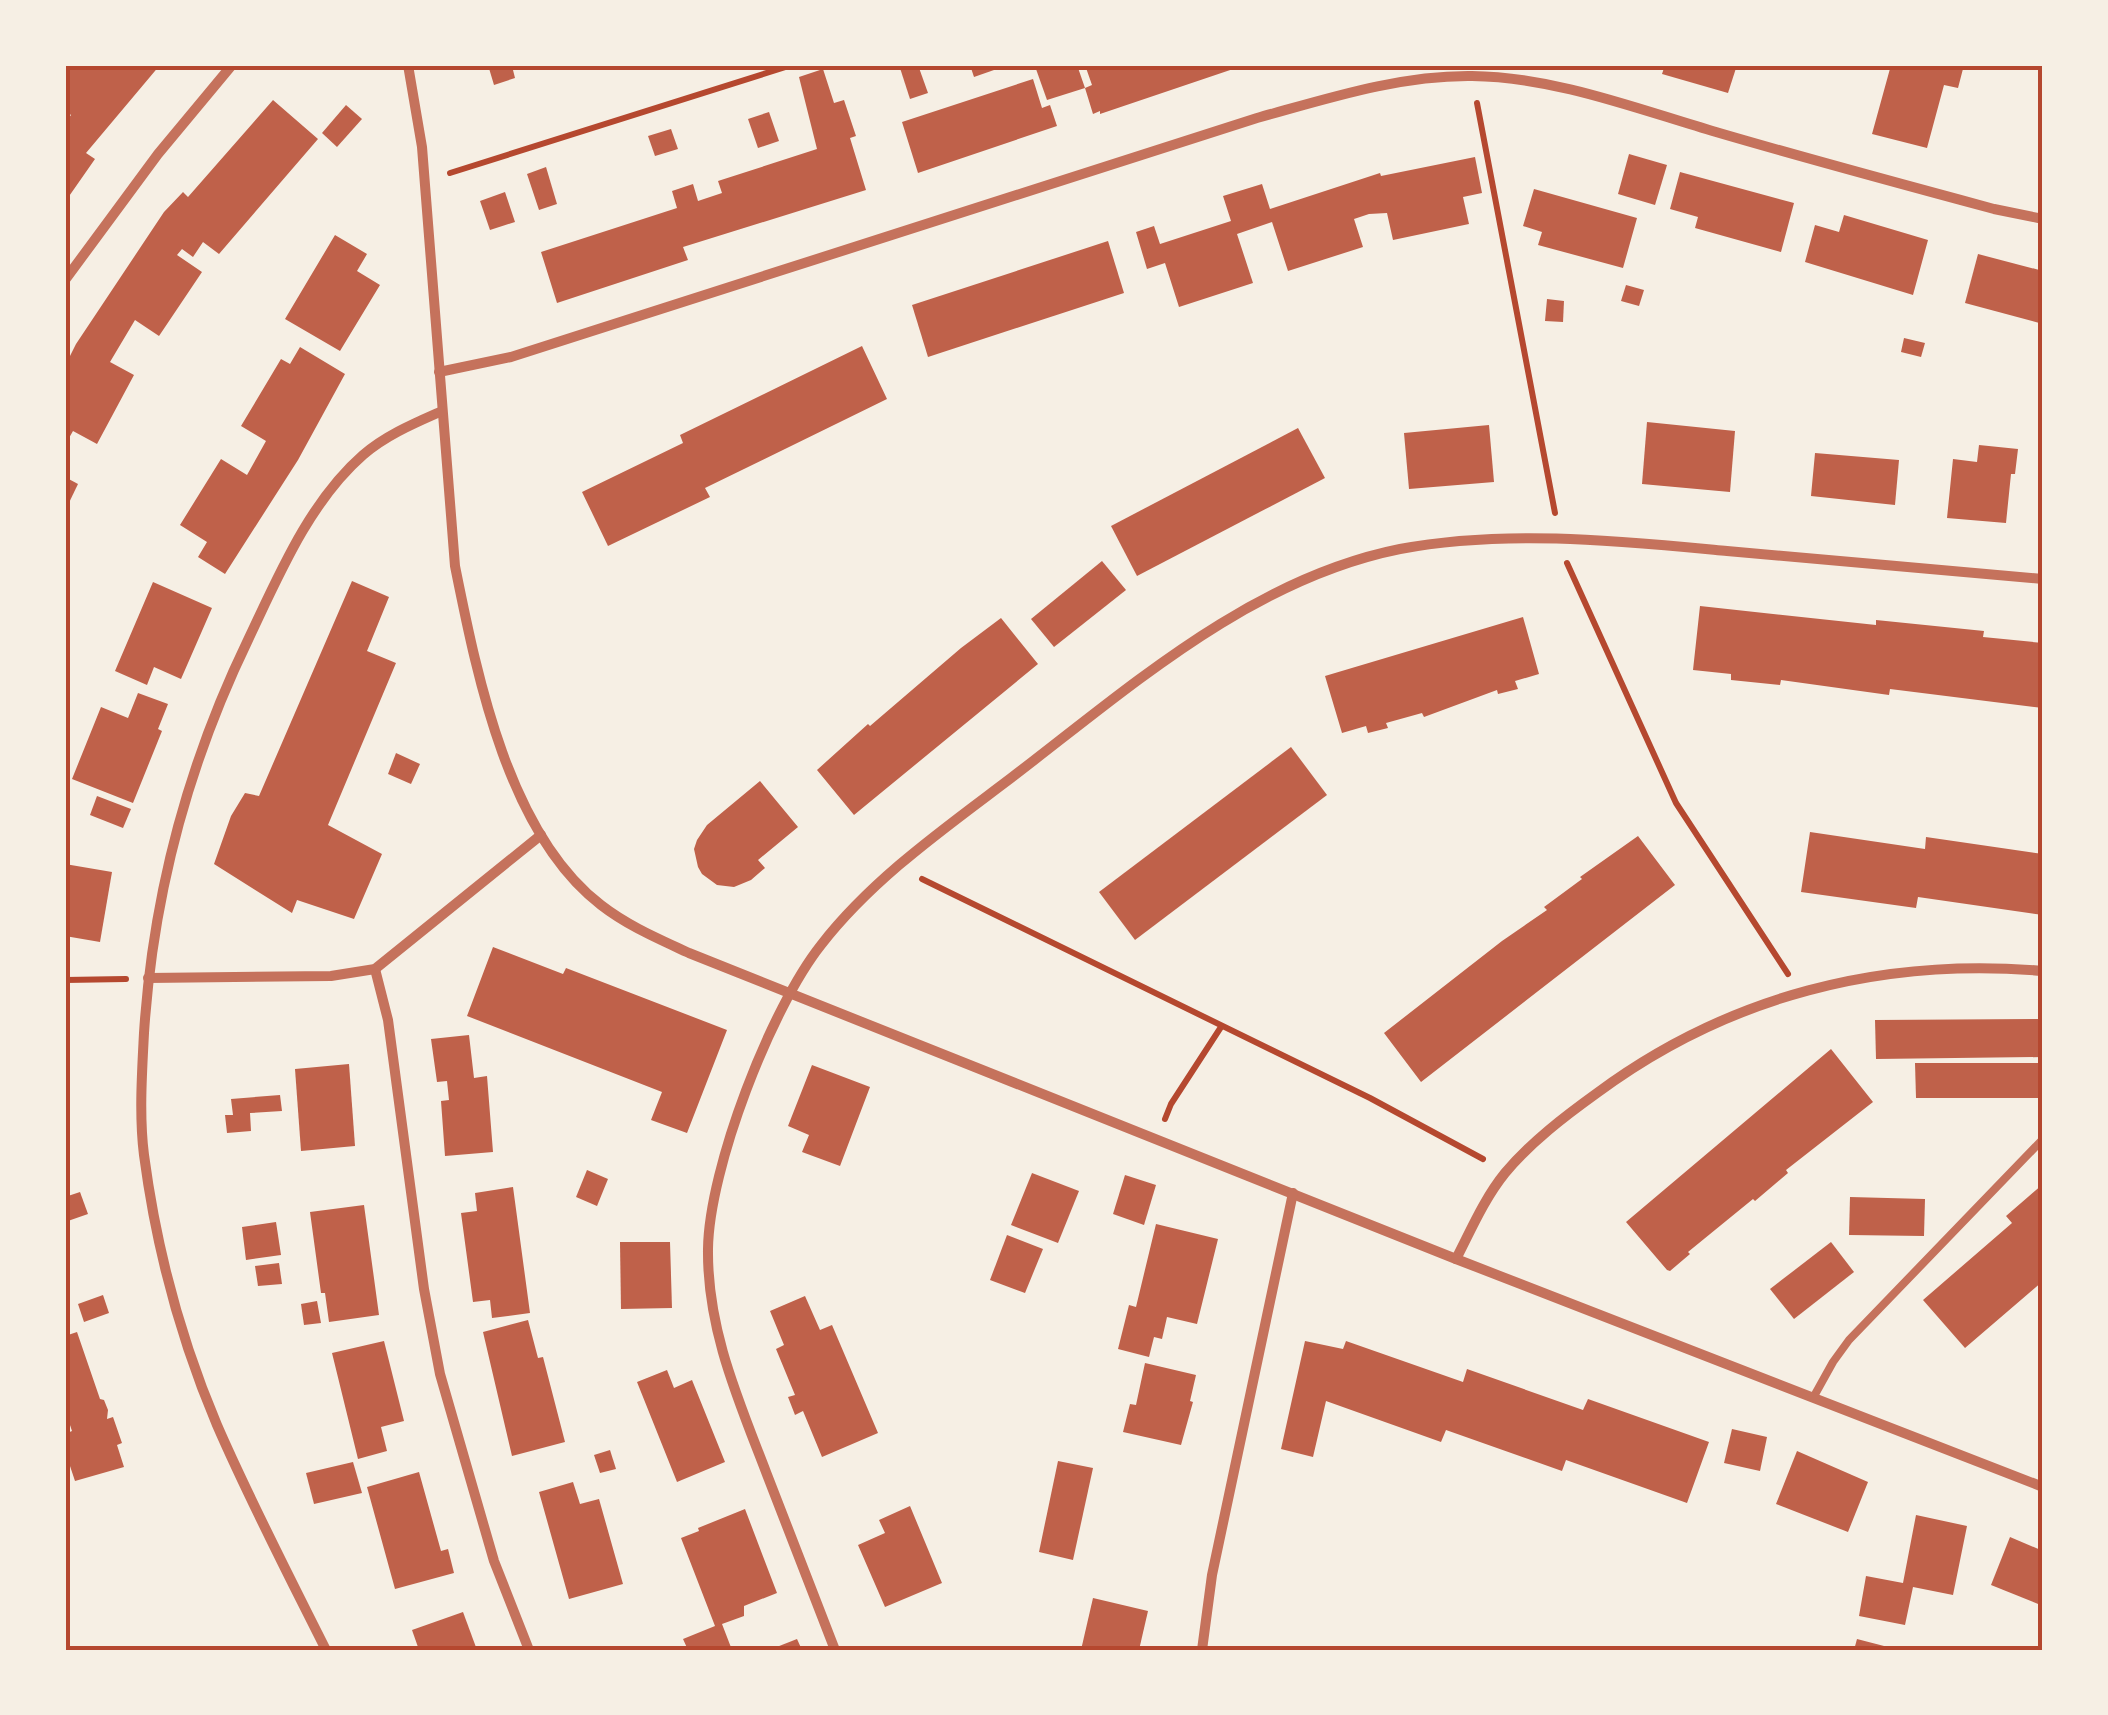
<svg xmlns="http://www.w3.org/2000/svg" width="2108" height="1715" viewBox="0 0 2108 1715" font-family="Spectral,serif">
	<rect width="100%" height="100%" fill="#f6efe4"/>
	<g fill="#bf614a">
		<path d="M74 65H160L86 153 95 159 65 202V123L71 115 65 110V76Z"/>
		<path d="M488 65H526V66L513 70 515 78 494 85Z"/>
		<path d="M910 65H918L928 93 910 99 900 68Z"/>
		<path d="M970 65H993L994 70 974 77Z"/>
		<path d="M1048 65H1077L1085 88 1047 100 1036 69Z"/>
		<path d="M1085 65H1245L1100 114V111L1093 114 1085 88 1092 85Z"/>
		<path d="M1665 65H1737L1728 93 1662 74Z"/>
		<path d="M1891 65H1964L1958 88 1944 85 1927 148 1872 134Z"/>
		<path d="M823 69 834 103 844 100 856 136 850 138 866 190 683 247 688 260 557 303 541 252 677 208 672 191 693 184 698 201 722 193 718 181 817 149 799 77Z"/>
		<path d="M1033 79 1042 108 1050 105 1057 126 918 173 902 122Z"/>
		<path d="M273 100 318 139 219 254 203 242 193 257 182 249 177 255 202 272 159 336 135 320 110 362 134 375 97 444 73 431 65 445V366L76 344 164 212 183 192 188 197Z"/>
		<path d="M346 105 362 119 337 147 322 133Z"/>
		<path d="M769 112 779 141 758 148 748 119Z"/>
		<path d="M671 129 678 149 655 156 648 136Z"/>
		<path d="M1629 154 1667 165 1655 205 1618 194Z"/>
		<path d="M1475 157 1482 193 1463 197 1469 224 1393 240 1387 213 1369 214 1354 219 1363 247 1288 271 1272 222 1237 234 1253 283 1179 307 1165 263 1147 269 1136 232 1154 226 1160 244 1231 221 1223 196 1262 184 1270 209 1380 173 1381 176Z"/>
		<path d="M546 167 557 204 539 210 527 174Z"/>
		<path d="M1680 172 1794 203 1781 252 1695 228 1698 217 1670 209Z"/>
		<path d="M1534 189 1637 218 1623 268 1538 245 1542 232 1523 226Z"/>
		<path d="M505 192 515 222 490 230 480 201Z"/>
		<path d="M1844 215 1928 240 1913 295 1805 262 1815 225 1839 232Z"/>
		<path d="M335 235 367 254 357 271 380 285 340 351 285 319Z"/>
		<path d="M1108 241 1124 293 928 357 912 305Z"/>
		<path d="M1978 254 2043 271V324L1965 303Z"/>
		<path d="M1626 285 1644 290 1639 306 1621 301Z"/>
		<path d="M1547 299 1564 301 1563 322 1545 321Z"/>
		<path d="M1904 338 1925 343 1921 357 1901 352Z"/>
		<path d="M862 346 887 399 705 488 710 497 608 546 582 492 683 443 680 435Z"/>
		<path d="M300 347 345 374 298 460 225 574 198 557 207 542 180 525 221 459 247 475 266 441 241 426 281 359 290 364Z"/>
		<path d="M1647 422 1735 431 1730 492 1642 484Z"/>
		<path d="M1489 425 1494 482 1409 489 1404 433Z"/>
		<path d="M1298 428 1325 478 1137 576 1111 526Z"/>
		<path d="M1979 445 2018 449 2015 474H2011L2006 523 1947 518 1953 459 1977 462Z"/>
		<path d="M1815 453 1899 460 1895 505 1811 496Z"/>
		<path d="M65 477 78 484 65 511Z"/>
		<path d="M1102 561 1126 590 1054 647 1031 619Z"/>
		<path d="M352 581 389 597 367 651 396 663 328 825 382 854 354 919 297 900 292 913 214 864 231 816 245 793 259 796Z"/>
		<path d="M153 582 212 608 181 679 154 667 147 685 115 671Z"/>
		<path d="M1700 606 1876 625V620L1984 631 1983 637 2043 643V708L1890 689 1889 695 1781 680 1780 685 1731 680V674L1693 670Z"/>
		<path d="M1523 617 1539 674 1515 681 1518 689 1498 694 1497 690 1424 717 1422 713 1386 723 1388 728 1368 733 1366 726 1342 733 1325 676Z"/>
		<path d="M1001 618 1038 664 854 815 817 770 868 724 870 726 961 648Z"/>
		<path d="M138 693 168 704 158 729 162 731 133 803 72 779 101 707 128 718Z"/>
		<path d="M1291 747 1327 795 1135 940 1099 892Z"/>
		<path d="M396 753 420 764 411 784 388 774Z"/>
		<path d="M760 781 798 827 758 860 765 868 751 880 734 887 717 885 702 874 698 867 694 849 697 840 707 825Z"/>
		<path d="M97 796 131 809 123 828 90 815Z"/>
		<path d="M1810 832 1925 849 1926 837 2043 854V915L1918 897 1916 908 1801 892Z"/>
		<path d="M1638 836 1675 885 1421 1082 1384 1033 1502 941 1547 910 1544 907 1582 879 1580 877Z"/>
		<path d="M65 864 112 872 100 942 65 936Z"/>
		<path d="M493 947 563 974 566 968 727 1030 687 1133 651 1120 662 1092 467 1016Z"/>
		<path d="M2043 1019V1057L1876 1059 1875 1020Z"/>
		<path d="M469 1035 474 1078 487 1076 493 1152 445 1156 441 1101 449 1100 447 1081 437 1082 431 1039Z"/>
		<path d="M1831 1049 1873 1102 1786 1170 1788 1173 1755 1201 1753 1199 1688 1252 1690 1254 1670 1271 1667 1270 1626 1222Z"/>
		<path d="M1915 1063H2043V1098H1916Z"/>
		<path d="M349 1064 355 1146 301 1151 295 1069Z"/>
		<path d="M812 1065 870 1087 840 1166 802 1152 809 1135 788 1126Z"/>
		<path d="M280 1095 282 1111 250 1113 251 1131 227 1133 225 1115H233L231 1099Z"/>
		<path d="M587 1170 608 1179 597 1206 576 1197Z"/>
		<path d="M1032 1173 1079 1191 1058 1243 1011 1225Z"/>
		<path d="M1125 1175 1156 1185 1144 1225 1113 1214Z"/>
		<path d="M2043 1184V1281L1965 1348 1923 1300 2012 1223 2006 1216Z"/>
		<path d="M513 1187 530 1313 492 1318 490 1300 473 1302 461 1213 477 1211 475 1193Z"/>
		<path d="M80 1192 88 1214 65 1222V1197Z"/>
		<path d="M1850 1197 1925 1199 1924 1236 1849 1235Z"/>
		<path d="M364 1205 379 1315 329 1322 325 1293H321L310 1212Z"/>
		<path d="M276 1222 281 1255 246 1260 242 1227Z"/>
		<path d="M1156 1224 1218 1239 1197 1324 1167 1317 1162 1339 1154 1337 1149 1357 1118 1349 1129 1305 1136 1307Z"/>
		<path d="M1007 1235 1043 1249 1025 1293 990 1280Z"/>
		<path d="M620 1242H670L672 1308 621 1309Z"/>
		<path d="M1831 1242 1854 1272 1794 1319 1770 1289Z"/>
		<path d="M279 1263 282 1284 258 1286 255 1266Z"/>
		<path d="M103 1295 109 1313 84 1322 78 1304Z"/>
		<path d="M805 1296 820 1330 832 1325 878 1433 822 1457 803 1411 795 1415 788 1397 795 1395 776 1349 784 1345 770 1311Z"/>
		<path d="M317 1301 321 1323 304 1325 301 1304Z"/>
		<path d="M528 1320 538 1358 543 1357 565 1442 512 1456 483 1332Z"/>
		<path d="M77 1332 100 1399 104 1400 108 1410 107 1419 113 1417 122 1443 117 1445 124 1467 75 1481 65 1451V1434L72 1431 65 1410V1336Z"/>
		<path d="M384 1341 404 1421 381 1427 387 1451 358 1459 332 1353Z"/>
		<path d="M1305 1341 1343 1349 1346 1341 1463 1382 1467 1369 1583 1410 1588 1399 1709 1442 1687 1503 1566 1460 1562 1471 1446 1430 1441 1442 1326 1401 1313 1457 1281 1449Z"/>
		<path d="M1145 1363 1196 1375 1190 1401 1193 1402 1181 1445 1123 1432 1130 1404 1136 1405Z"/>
		<path d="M667 1370 674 1388 692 1380 725 1462 677 1482 637 1382Z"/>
		<path d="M1732 1429 1767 1437 1760 1471 1724 1463Z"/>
		<path d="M610 1450 616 1469 600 1473 594 1455Z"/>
		<path d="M1797 1451 1868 1482 1848 1532 1776 1504Z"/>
		<path d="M1058 1461 1093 1468 1073 1560 1039 1552Z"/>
		<path d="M353 1462 362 1493 314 1504 306 1473Z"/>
		<path d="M419 1472 441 1551 448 1549 454 1573 395 1589 367 1487Z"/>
		<path d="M573 1482 580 1504 599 1499 623 1584 569 1599 539 1492Z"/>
		<path d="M910 1506 942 1583 885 1607 858 1545 885 1533 879 1520Z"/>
		<path d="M745 1509 777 1593 744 1606V1616L722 1624 732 1650H688L683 1639 715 1626 681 1538 699 1531 698 1528Z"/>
		<path d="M1916 1515 1967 1526 1953 1595 1913 1587 1905 1625 1859 1616 1866 1576 1903 1583Z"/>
		<path d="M2010 1537 2043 1551V1606L1991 1585Z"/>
		<path d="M1093 1598 1148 1611 1139 1650H1081Z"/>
		<path d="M463 1612 477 1650H419L412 1630Z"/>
		<path d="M797 1639 802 1650H769Z"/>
		<path d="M1857 1639 1884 1646 1883 1650H1854Z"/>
	</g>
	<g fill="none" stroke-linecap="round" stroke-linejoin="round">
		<g stroke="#b5482f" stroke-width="6">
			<path d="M1477 103 1555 513"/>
			<path d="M450 173 792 65"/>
			<path d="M1567 563 1676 803 1788 974"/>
			<path d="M922 879 1370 1098 1483 1159"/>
			<path d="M65 980 126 979"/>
			<path d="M1165 1119 1171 1104 1221 1027"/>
		</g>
		<path stroke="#c5725c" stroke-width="8" d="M1813 1398 1833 1362 1849 1340 2043 1139"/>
		<g stroke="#c5725c" stroke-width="10">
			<path d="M408 65 422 147 455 566C477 675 508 834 601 905 628 926 659 939 689 953L1456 1259 2043 1487"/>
			<path d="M65 280 158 154 232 65"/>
			<path d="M439 372 511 357 1257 118C1326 99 1399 75 1472 76 1555 77 1637 109 1716 132 1808 159 1901 184 1994 209L2043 219"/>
			<path d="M375 969 388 1020 424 1289 440 1374 494 1561 529 1650"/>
			<path d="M148 978 331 976 375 969 541 835"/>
			<path d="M1456 1259C1471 1230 1484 1199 1505 1173 1531 1142 1565 1116 1597 1093 1728 996 1881 957 2043 971"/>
			<path d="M326 1650C289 1576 250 1501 217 1425 181 1340 156 1246 144 1155 139 1116 142 1072 144 1033 153 894 187 766 248 640 278 577 309 502 363 455 386 435 415 423 442 411"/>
			<path d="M835 1650C812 1591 789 1532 766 1472 738 1399 707 1329 708 1249 709 1168 771 1008 821 945 872 879 945 828 1011 778 1129 688 1250 579 1400 549 1506 529 1620 541 1727 551 1832 560 1938 570 2043 579"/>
			<path d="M1202 1650 1212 1575 1293 1193"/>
		</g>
	</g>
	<rect width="2108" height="1715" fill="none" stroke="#f6efe4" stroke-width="135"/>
	<rect x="68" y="68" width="1972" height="1580" fill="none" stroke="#b5482f" stroke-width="4"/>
</svg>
